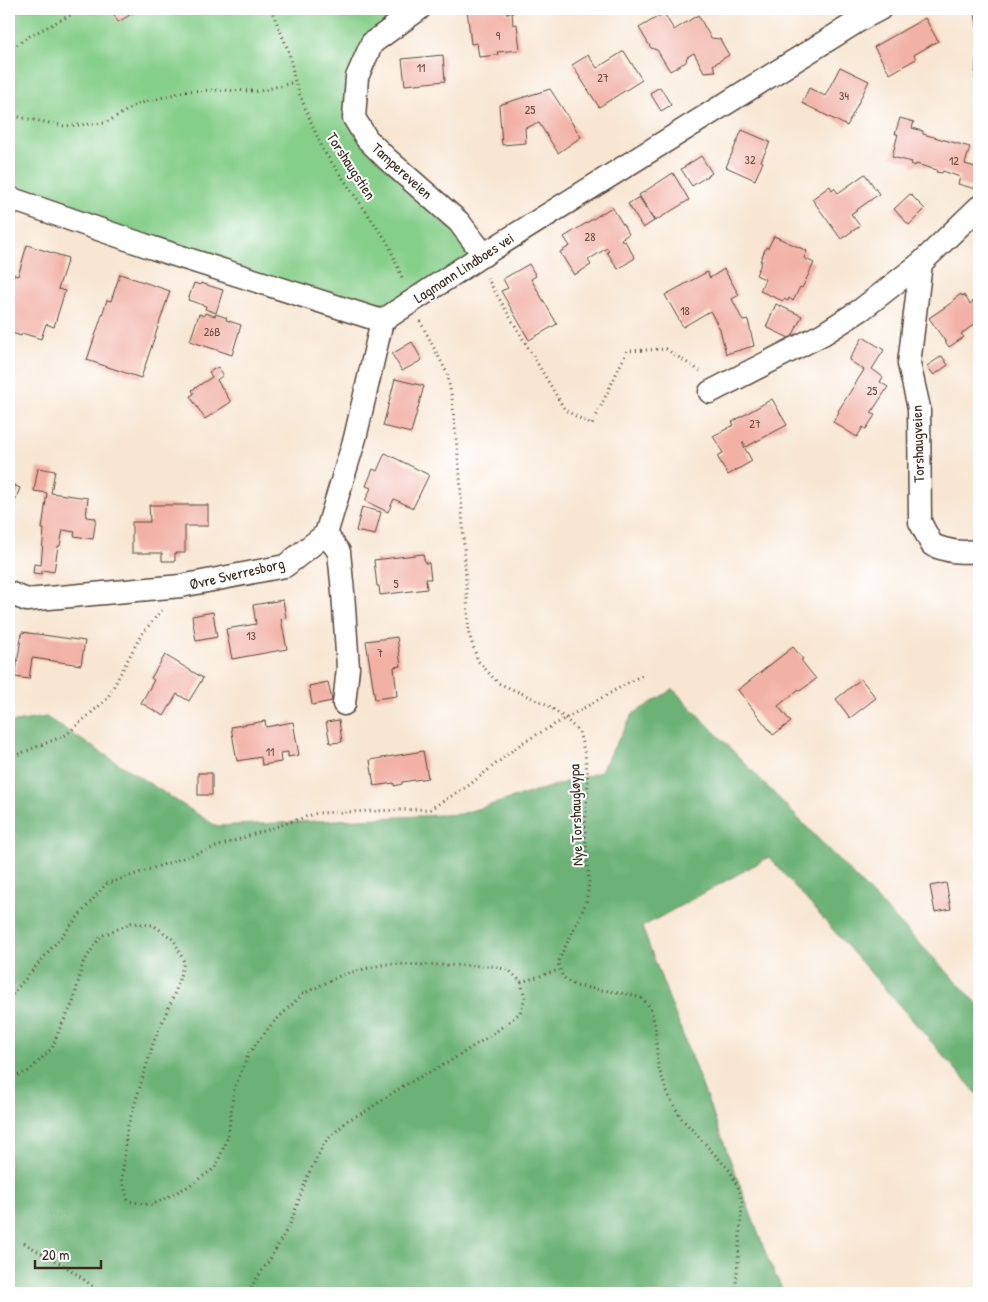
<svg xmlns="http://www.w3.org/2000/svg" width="988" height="1302" viewBox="0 0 988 1302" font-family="'Patrick Hand',sans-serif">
	<rect width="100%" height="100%" fill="#fff"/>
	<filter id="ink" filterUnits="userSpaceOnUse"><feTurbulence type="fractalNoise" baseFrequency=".02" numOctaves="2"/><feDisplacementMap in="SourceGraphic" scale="10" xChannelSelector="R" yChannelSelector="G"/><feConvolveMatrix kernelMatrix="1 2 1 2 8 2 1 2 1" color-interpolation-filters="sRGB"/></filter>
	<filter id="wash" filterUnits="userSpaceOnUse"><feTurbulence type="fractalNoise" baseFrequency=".0096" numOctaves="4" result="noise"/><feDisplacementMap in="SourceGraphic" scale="20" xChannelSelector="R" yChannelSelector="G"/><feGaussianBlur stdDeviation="1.12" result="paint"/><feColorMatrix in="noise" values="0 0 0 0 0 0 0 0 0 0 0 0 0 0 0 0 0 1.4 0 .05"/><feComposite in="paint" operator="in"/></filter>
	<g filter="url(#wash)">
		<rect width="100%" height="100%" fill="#f8e6d2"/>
		<path fill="#86cf8b" stroke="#607c54" d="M9 9H414L372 44 354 118 484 255 382 321 9 198Z"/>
		<path fill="#6cb277" stroke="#546e4a" d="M673 689 979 1005V1096L769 857 642 927 769 1262 784 1293H9V723L46 717 216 826 460 814 600 772 633 714Z"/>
		<g id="blocks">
			<g fill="#f2b1a6">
				<path d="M111 9H131L133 13 118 22Z"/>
				<path d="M467 9H506V13L512 12 513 25 517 24 520 50 497 52 498 55 479 57 477 43 471 44Z"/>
				<path d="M974 9H979V31H978Z"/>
				<path d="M664 13 674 30 698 15 711 38 720 39 729 55 713 65 716 71 704 72 694 53 687 57 686 62 670 71 657 50 651 48 639 28Z"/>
				<path d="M925 18 938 41 914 55 916 59 890 74 874 47Z"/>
				<path d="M624 51 642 80 599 107 572 65 588 55 597 68Z"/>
				<path d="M443 55 445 81 405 85 402 59Z"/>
				<path d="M976 59H979V81L975 80Z"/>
				<path d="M840 67 869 81 847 126 802 103 809 88 825 96Z"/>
				<path d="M660 87 671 105 661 111 650 93Z"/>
				<path d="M550 89 581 137 558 153 539 123 525 128 526 143 502 145 499 105Z"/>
				<path d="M900 118 914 122 912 128 923 131V134L970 147 965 164 979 168V177L976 189 958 184 960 177 943 171 942 173 936 172 937 170 916 164 915 166 911 164 912 162 892 157 898 134H895Z"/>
				<path d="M742 130 770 142 761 161 763 162 755 180 726 167Z"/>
				<path d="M701 156 712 173 692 186 681 169Z"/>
				<path d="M673 173 689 200 655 221 639 195Z"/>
				<path d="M865 174 879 194 851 214 860 226 841 239 812 199 830 186 832 190 834 188 838 193Z"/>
				<path d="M910 194 925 209 909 225 894 209Z"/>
				<path d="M639 197 654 221 643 228 628 204Z"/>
				<path d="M612 207 629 234 621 239 623 242 625 241 635 258 618 269 607 252 609 251 607 248 588 260 591 265 574 275 560 252 570 246 564 237Z"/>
				<path d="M774 236 807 251 804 258 814 263 802 288 800 287 793 301 789 298 788 301 784 299 783 301 760 291 765 279 756 275 762 261H760L766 247 768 248Z"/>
				<path d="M27 245 68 258 58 289 65 291 54 327 46 324 41 339 22 333 21 336 9 332V282L11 274 18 276Z"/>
				<path d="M529 264 536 276 531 279 557 324 529 340 501 291 508 288 503 279Z"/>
				<path d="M724 269 739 295 732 299 743 321 748 320 754 346 726 354 720 329 710 311 683 327 665 295 707 272 710 278Z"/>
				<path d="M120 274 170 291 141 378 87 360 107 300 111 301Z"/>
				<path d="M194 283 200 285 201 283 223 290 216 313 205 309 206 306 188 300Z"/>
				<path d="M961 294 962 296 964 295 970 304 979 297V321L961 334 964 337 949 347 929 318 954 301 953 300Z"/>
				<path d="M776 304 802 316 791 339 766 327Z"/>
				<path d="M205 313 215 316 216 314 227 318 226 320 241 325 232 355 190 341 199 314 204 316Z"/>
				<path d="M863 337 884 350 872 369 883 377 880 382 888 387 871 413 875 415 866 429 863 427 857 437 833 422 839 412 838 411 864 370 849 360Z"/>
				<path d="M412 342 422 360 402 371 392 354Z"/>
				<path d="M942 356 948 365 934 375 927 366Z"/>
				<path d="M218 367 223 375 217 380 231 402 205 419 190 396 194 394 192 390 212 377 209 372Z"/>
				<path d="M395 379 424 386 411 433 383 426Z"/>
				<path d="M772 399 787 425 746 447 743 442 742 443 752 461 728 475 717 456 723 453 713 436 734 425 732 422Z"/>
				<path d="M385 453 429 475 413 508 394 499 388 512 365 501 371 488 366 486 373 469 377 471Z"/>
				<path d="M38 468 55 471 51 493 88 498 86 517 96 518 93 539 74 536 75 532 63 530 60 546H58L54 572 42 570V574L33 573 34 564 41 565 44 529H42L47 493 34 491Z"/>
				<path d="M9 483 20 488 9 517Z"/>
				<path d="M149 505H208V526H185V553H175V561H162V553H132V522H150Z"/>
				<path d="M362 507 381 512 375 535 356 531Z"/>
				<path d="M423 554 425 563H429L431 579H426L427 589 380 595 379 586H377L374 560Z"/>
				<path d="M283 600 286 618 281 619 287 649 232 659 226 629 256 624 253 605Z"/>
				<path d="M213 612 217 637 196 641 192 616Z"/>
				<path d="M22 632 85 641 81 665 32 658 29 679 15 677Z"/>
				<path d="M397 637 401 666 394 667 397 696 375 699 366 641Z"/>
				<path d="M793 647 803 659 801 660 816 679 800 691 799 689 778 706 791 722 773 735 738 690Z"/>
				<path d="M165 655 203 678 189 701 177 694 164 716 141 703 154 680 151 678Z"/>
				<path d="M861 679 876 698 850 718 836 699Z"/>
				<path d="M328 682 332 701 312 705 309 686Z"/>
				<path d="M339 720 342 742 330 743 326 722Z"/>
				<path d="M265 721 266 727 293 722 299 755 288 757V752L280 753 281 762 262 765 261 757 237 761 231 727Z"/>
				<path d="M423 751 428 778 402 782V784L394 786V783L374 786 370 760Z"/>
				<rect x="198" y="773" width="14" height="22"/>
				<path d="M946 883 951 909 935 912 930 886Z"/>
			</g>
		</g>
	</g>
	<g filter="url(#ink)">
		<use href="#blocks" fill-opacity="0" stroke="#574639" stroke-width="1"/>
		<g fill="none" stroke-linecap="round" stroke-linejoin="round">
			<defs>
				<g id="minor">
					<path d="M419 9 372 43 357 77 354 118 367 139 387 159 459 222 484 255"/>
					<path d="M9 198 153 248 382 321 475 260 863 18 880 9"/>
					<path d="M921 263 909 364 919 408 920 522 932 545C950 552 961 553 979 551"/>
					<path d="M710 392 823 334 862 309 921 263 979 207"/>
					<path d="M326 534 339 552 343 592 348 668 344 704"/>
					<path d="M9 593 27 600 181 586 285 566 326 534 355 438 382 321"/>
				</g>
			</defs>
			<use href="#minor" stroke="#574639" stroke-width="25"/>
			<g stroke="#574639" stroke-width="3" stroke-dasharray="1 4" stroke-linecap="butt">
				<path d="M271 9 289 52 295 82 305 108 323 150 388 243 403 280"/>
				<path d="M9 51 26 38 82 9"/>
				<path d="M9 115 64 126 105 123 138 104 186 91 213 90 260 91 295 82"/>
				<path d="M487 278 565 410 592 425 627 351 666 349 700 371"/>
				<path d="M420 321 447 373 452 399 460 475 469 634 478 661 498 683 548 705 566 719 579 732 585 754 588 780 585 830 589 883 586 903 558 962C560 975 565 981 577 986L633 995 643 999 650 1007 655 1025 658 1066 668 1095 682 1119 730 1171 739 1189 742 1203 738 1263 735 1293"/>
				<path d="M9 758 66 735 107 699 141 635 162 610"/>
				<path d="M521 982 559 970"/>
				<path d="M9 998 106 884 317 813 430 809 468 786 522 743 642 675"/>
				<path d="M9 1079 29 1071 52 1048 59 1030 73 1003 83 963 101 936 131 923 153 925 174 940 184 962 176 990 154 1041 127 1129 122 1178 128 1201 152 1205 187 1187 215 1168 228 1137 234 1089 249 1053 271 1025 303 994 344 974 386 964 494 966 510 971 521 982 525 998 520 1013 494 1033 447 1063 403 1086 366 1111 348 1120 325 1142 307 1177 291 1222 272 1256 247 1293"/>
				<path d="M24 1243 71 1270 102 1293"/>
			</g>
			<use href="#minor" stroke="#fff" stroke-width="22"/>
		</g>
	</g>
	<g text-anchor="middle" stroke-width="4" stroke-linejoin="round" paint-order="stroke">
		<g font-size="12" fill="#694c40">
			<text x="498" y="40">9</text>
			<text x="421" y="72">11</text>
			<text x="603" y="82">27</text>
			<text x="844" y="100">34</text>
			<text x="530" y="114">25</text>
			<text x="750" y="164">32</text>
			<text x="954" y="165">12</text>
			<text x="590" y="241">28</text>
			<text x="685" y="315">18</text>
			<text x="212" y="336">26B</text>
			<text x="872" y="395">25</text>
			<text x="755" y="428">27</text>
			<text x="396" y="588">5</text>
			<text x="251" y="640">13</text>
			<text x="380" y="657">7</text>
			<text x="270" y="756">11</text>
		</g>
		<g font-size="15" fill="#3b2a1e" stroke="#fff">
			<text transform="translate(351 166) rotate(57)" y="5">Torshaugstien</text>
			<text transform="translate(402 171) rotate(42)" y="5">Tampereveien</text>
			<text transform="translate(464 268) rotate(-33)" y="5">Lagmann Lindboes vei</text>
			<text transform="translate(918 444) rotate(-92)" y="5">Torshaugveien</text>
			<text transform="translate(237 574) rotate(-13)" y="5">Øvre Sverresborg</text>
			<text transform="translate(576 815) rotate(-92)" y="5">Nye Torshaugløypa</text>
		</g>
	</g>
	<rect width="988" height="1302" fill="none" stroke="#fff" stroke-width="30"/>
	<path d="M35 1260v8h66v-8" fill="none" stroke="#3b2a1e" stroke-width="2.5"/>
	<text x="42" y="1260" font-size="15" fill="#3b2a1e" stroke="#ffffff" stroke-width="4" paint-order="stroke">20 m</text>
</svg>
